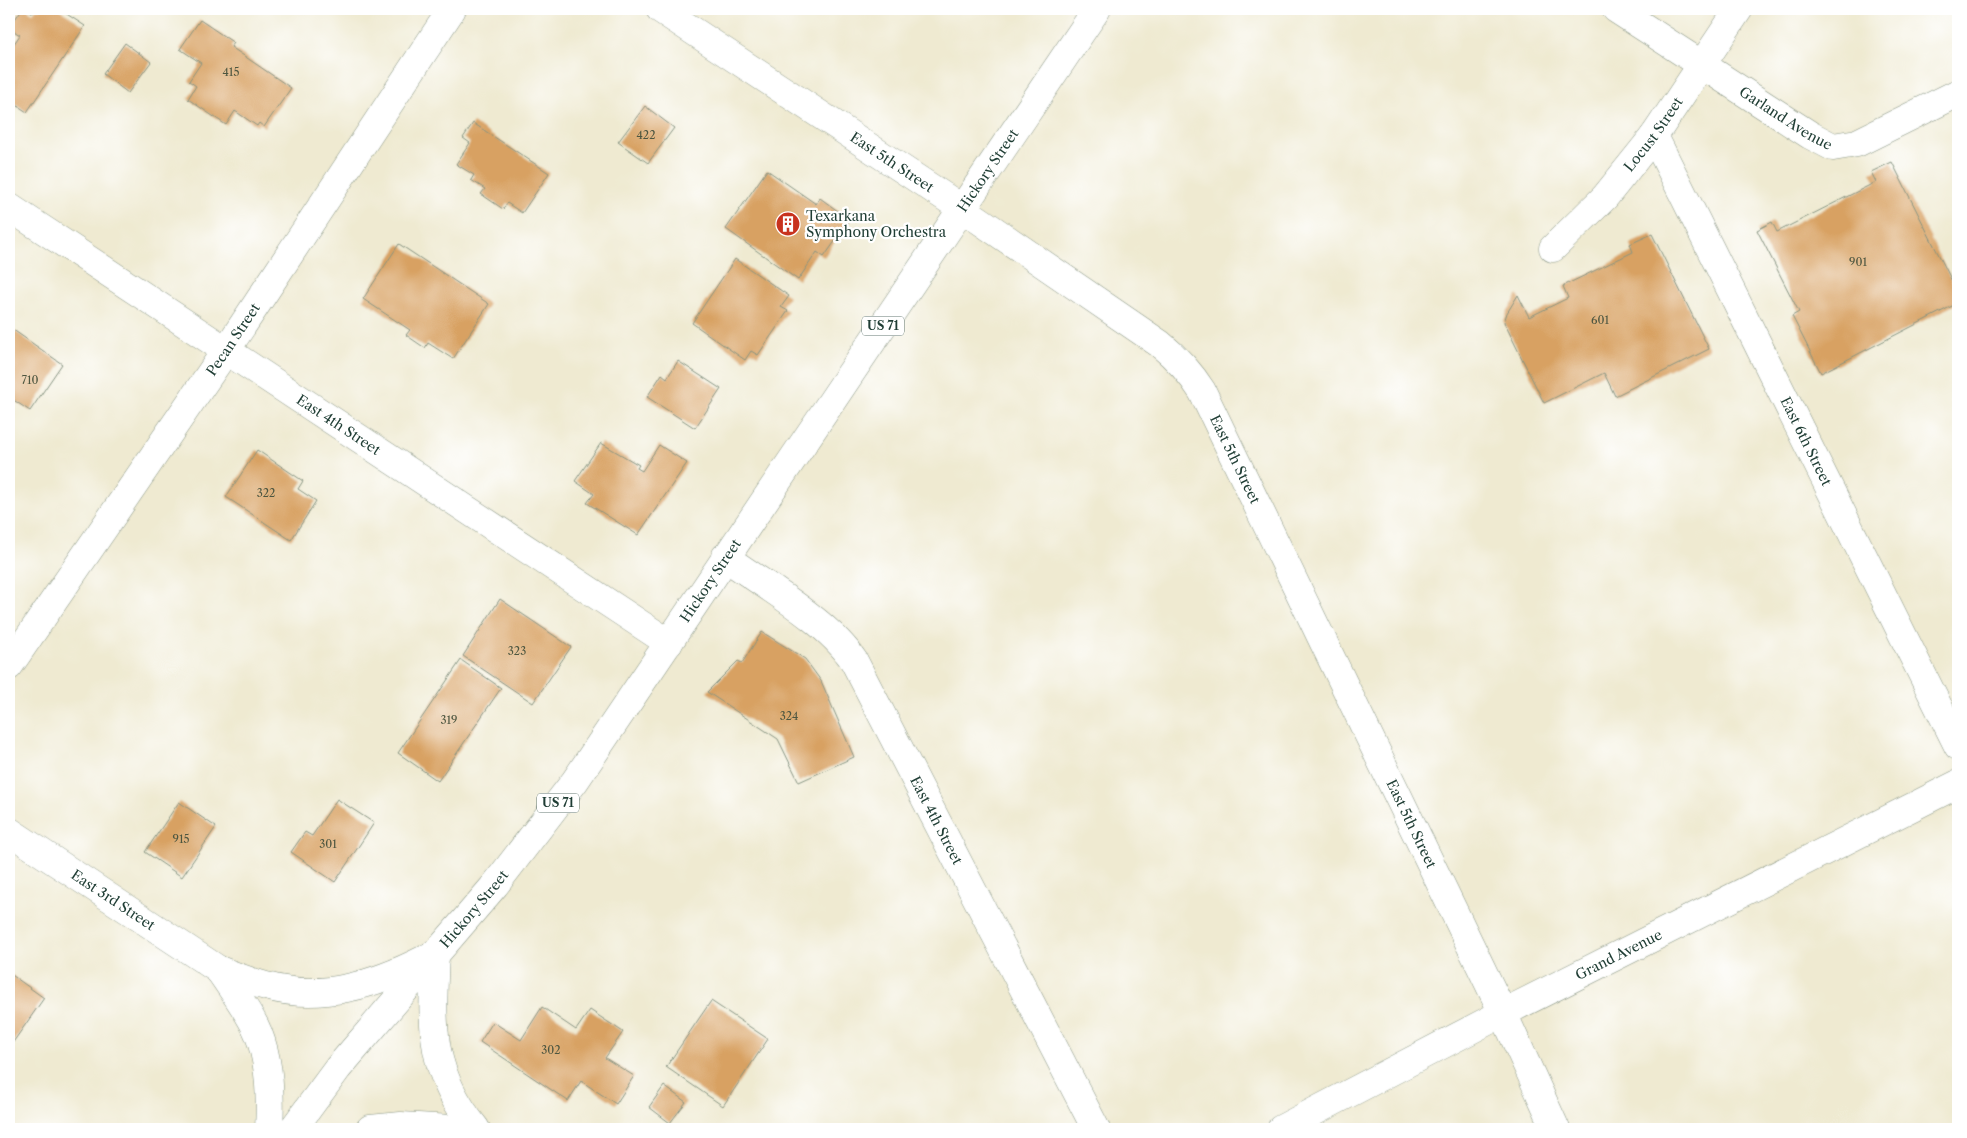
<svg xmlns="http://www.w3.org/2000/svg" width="1967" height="1138" viewBox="0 0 1967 1138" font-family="'Libre Caslon Text',serif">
	<rect width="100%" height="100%" fill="#fff"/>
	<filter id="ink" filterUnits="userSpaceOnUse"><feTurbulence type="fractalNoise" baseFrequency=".02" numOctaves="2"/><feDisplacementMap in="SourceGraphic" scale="10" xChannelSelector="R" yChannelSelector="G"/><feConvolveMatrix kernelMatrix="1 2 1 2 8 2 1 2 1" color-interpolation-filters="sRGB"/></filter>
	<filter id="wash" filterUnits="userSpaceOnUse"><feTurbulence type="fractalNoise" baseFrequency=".0096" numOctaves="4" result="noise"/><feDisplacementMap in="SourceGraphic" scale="20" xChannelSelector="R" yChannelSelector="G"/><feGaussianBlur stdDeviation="1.12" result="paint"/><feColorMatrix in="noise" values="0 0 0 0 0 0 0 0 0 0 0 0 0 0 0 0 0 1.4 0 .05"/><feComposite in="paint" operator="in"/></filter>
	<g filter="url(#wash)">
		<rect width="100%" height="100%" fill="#efead1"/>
		<g id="blocks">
			<g fill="#d8a162">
				<path d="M22 9H27L33 13 36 9H59L85 26 27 112 9 100V51L20 35 9 28Z"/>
				<path d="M200 20 234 43 231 47 291 88 264 127 259 123 257 126 235 111 226 125 188 99 196 86 189 81 201 63 180 49Z"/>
				<path d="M125 43 151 62 128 93 103 74Z"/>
				<path d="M645 106 674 128 648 163 618 142Z"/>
				<path d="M473 123 549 173 522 213 507 203 503 209 481 194 485 189 471 180 474 175 456 164 470 143 463 138Z"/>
				<path d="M1892 162 1958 293V303L1821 373 1792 316 1799 312 1757 230 1772 222 1777 232 1876 182 1871 172Z"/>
				<path d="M767 170 816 204 820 198 850 220 824 257 817 252 798 280 726 229Z"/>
				<path d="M1652 234 1709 349 1615 396 1604 373 1544 403 1504 322 1507 313 1518 295 1529 317 1568 298 1563 286 1633 252 1630 244Z"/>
				<path d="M399 244 489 304 453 359 428 343 425 348 406 335 410 330 363 299Z"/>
				<path d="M735 259 789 296 781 307 788 311 758 355 751 351 745 360 692 323Z"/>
				<path d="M9 327 62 364 30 411 9 397Z"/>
				<path d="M678 361 721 389 695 428 647 397 662 374 667 378Z"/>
				<path d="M601 443 639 465 637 468 642 471 659 445 687 463 638 535 587 503 594 494 575 481Z"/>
				<path d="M257 450 303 481 298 489 316 501 291 540 226 497Z"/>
				<path d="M500 599 571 647 533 703 463 656Z"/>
				<path d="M762 632 805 659 821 681 854 757 799 782 778 739 707 692 738 661 742 663Z"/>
				<path d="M461 660 501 688 438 781 398 753Z"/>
				<path d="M337 799 374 823 335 882 291 852 305 832 312 836Z"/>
				<path d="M179 802 216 827 182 877 145 852Z"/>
				<path d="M9 973 44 998 9 1048Z"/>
				<path d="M711 1001 768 1039 723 1106 666 1067Z"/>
				<path d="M542 1007 576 1030 590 1010 623 1032 605 1058 634 1076 616 1104 581 1081 568 1101 480 1042 493 1022 521 1040Z"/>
				<path d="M664 1086 686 1102 670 1123 649 1107Z"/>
			</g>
		</g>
	</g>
	<g filter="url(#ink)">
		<use href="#blocks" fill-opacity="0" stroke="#879482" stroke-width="1"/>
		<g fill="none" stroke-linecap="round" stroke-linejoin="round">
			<defs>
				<g id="street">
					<path id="s1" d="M660 9 963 209 1160 344C1177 358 1190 372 1202 391L1503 1013 1556 1129"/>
					<path id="s2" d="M1616 9 1810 135 1833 147 1857 143 1958 93"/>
					<path id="s3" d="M1654 136 1958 746"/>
					<path id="s4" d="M1553 248 1605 197 1654 136 1739 9"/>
					<path id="s5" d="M725 557C765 586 828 621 854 661L1096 1129"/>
					<path id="s6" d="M9 666 225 352 452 9"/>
					<path id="s7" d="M1281 1129 1503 1013 1958 784"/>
				</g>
				<g id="secondary">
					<path id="s8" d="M9 207 669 643"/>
					<path id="s9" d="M9 831 219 970"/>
				</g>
				<g id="primary">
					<path d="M435 953C432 1026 428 1070 476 1129"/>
					<path d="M219 970C234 975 250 982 266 986 321 1002 376 984 425 959"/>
					<path d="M219 970C231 988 245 1006 255 1026 270 1056 271 1096 269 1129"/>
					<path id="s10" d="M293 1129 338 1068 495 885 575 781 1097 9"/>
					<path d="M370 1129 401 1126 451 1129"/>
				</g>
			</defs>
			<use href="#street" stroke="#879482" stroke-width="29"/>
			<use href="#secondary" stroke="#879482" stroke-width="29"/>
			<use href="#primary" stroke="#879482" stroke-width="29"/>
			<use href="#street" stroke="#fff" stroke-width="28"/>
			<use href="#secondary" stroke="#fff" stroke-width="28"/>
			<use href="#primary" stroke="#fff" stroke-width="28"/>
		</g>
	</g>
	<defs>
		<symbol id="building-disc" viewBox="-11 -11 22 22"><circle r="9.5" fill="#c8321e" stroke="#fff"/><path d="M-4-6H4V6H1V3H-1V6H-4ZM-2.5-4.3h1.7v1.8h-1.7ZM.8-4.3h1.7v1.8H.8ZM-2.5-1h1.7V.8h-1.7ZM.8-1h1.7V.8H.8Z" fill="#fff"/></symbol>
	</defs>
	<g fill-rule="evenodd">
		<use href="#building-disc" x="774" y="210" width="28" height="28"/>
	</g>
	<g text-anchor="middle" stroke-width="4.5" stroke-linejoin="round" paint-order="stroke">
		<g font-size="11" fill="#4d5640">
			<text x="231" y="76">415</text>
			<text x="646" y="139">422</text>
			<text x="1858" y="266">901</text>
			<text x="1600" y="324">601</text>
			<text x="30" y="384">710</text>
			<text x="266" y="497">322</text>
			<text x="517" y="655">323</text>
			<text x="789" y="720">324</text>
			<text x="449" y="724">319</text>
			<text x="181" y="843">915</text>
			<text x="328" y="848">301</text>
			<text x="551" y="1054">302</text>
		</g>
		<g fill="#fff" stroke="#627771" stroke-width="1">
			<rect x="862" y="316.5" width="42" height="19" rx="4"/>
			<rect x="537" y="793.5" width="42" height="19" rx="4"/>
		</g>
		<g font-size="12" font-weight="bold" fill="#1f3d34">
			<text x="883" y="330">US 71</text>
			<text x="558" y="807">US 71</text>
		</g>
		<g font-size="14" fill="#1f3d34" stroke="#fff">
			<text dy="5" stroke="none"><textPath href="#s2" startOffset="202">Garland Avenue</textPath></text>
			<text dy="5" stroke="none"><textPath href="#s4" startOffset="152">Locust Street</textPath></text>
			<text dy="5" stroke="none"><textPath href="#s1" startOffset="278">East 5th Street</textPath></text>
			<text dy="5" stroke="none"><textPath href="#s10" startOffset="1185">Hickory Street</textPath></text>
			<text dy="5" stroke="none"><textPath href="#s6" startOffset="396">Pecan Street</textPath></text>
			<text dy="5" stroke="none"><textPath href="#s8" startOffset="395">East 4th Street</textPath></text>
			<text dy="5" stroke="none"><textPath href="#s3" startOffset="341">East 6th Street</textPath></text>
			<text dy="5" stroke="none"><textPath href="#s1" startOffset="741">East 5th Street</textPath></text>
			<text dy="5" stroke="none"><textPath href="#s10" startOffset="690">Hickory Street</textPath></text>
			<text dy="5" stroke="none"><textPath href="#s5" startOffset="346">East 4th Street</textPath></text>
			<text dy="5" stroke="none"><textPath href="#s1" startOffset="1146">East 5th Street</textPath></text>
			<text dy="5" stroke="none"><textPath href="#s9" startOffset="125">East 3rd Street</textPath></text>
			<text dy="5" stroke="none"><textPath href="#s10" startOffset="285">Hickory Street</textPath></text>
			<text dy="5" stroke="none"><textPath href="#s7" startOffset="380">Grand Avenue</textPath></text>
		</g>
		<g font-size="14" fill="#1f3d34" stroke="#fff" text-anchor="start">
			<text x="806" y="221">Texarkana<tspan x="806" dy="16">Symphony Orchestra</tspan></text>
		</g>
	</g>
	<rect width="1967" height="1138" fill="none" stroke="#fff" stroke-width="30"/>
</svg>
